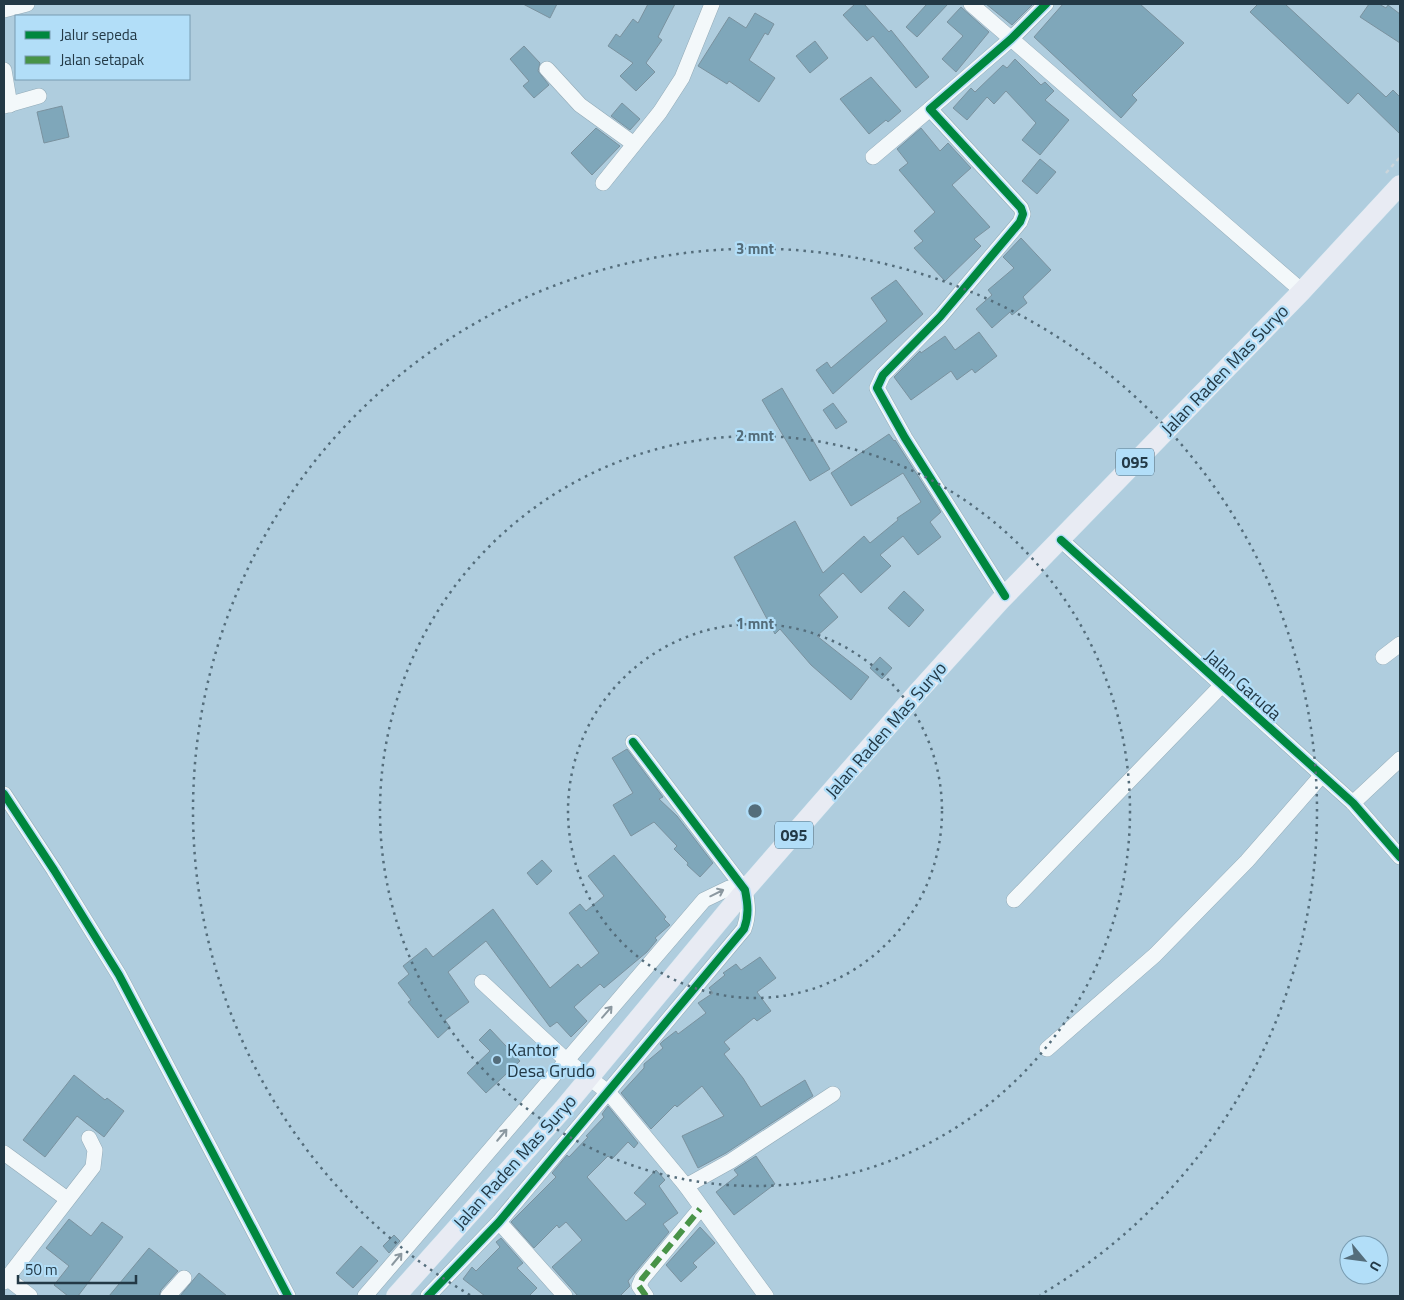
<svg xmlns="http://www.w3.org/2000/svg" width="1404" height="1300" viewBox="0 0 1404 1300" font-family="'Titillium Web',sans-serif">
	<rect width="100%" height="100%" fill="#afcdde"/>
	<g fill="#7fa7ba" stroke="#7a929f">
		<path d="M523 4H557L550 18Z"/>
		<path d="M648 4H675L658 37 662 40 646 63 655 72 636 91 620 76 633 63 608 46 616 34 620 37 633 19 638 23Z"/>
		<path d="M855 4H864L889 32 891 30 929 77 916 88 873 36 867 41 843 15Z"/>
		<path d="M927 4H948L917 37 906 27Z"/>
		<path d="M986 4H1033L1012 25Z"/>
		<path d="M1063 4H1140L1184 43 1132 95 1137 100 1121 118 1034 37Z"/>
		<path d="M1258 4H1285L1386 97 1393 90 1400 97V134L1358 93 1348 104 1250 12Z"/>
		<path d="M1369 4H1379L1386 8 1388 5 1400 14V43L1360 17Z"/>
		<path d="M961 7 989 32 956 72 942 59 963 36 947 22Z"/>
		<path d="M755 13 774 24 768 35 765 33 749 60 775 78 759 102 729 81 727 84 698 66 729 17 746 28Z"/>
		<path d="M815 41 828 58 810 73 796 56Z"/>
		<path d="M524 46 540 63 538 71 549 85 534 98 523 86 529 81 510 59Z"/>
		<path d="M1015 59 1041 85 1045 82 1054 91 1045 100 1069 120 1040 155 1022 140 1036 123 1006 91 994 104 987 97 967 120 953 108 971 88 975 92 1003 65 1007 68Z"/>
		<path d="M871 77 901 111 888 122 886 120 869 134 840 99Z"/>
		<path d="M622 103 640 119 630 130 611 116Z"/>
		<path d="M62 106 69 137 44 143 37 112Z"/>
		<path d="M596 128 620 146 592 175 571 153Z"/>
		<path d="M921 128 940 151 948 143 971 168 952 185 990 227 974 239 981 246 945 281 914 248 923 241 914 231 935 212 899 170 908 163 897 149Z"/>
		<path d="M1040 159 1056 172 1037 194 1022 181Z"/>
		<path d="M1021 238 1051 270 1023 297 1027 303 1012 315 1010 312 992 328 976 309 992 295 988 290 1014 268 1003 257Z"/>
		<path d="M896 280 923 314 833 394 816 370 827 362 831 368 887 321 871 298Z"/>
		<path d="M979 332 997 356 975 373 972 369 957 380 951 371 911 400 894 377 920 351 921 353 945 336 955 350Z"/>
		<path d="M782 388 830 469 810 481 762 400Z"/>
		<path d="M833 403 847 422 836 429 823 410Z"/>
		<path d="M889 434 894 441 895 440 941 512 930 522 941 537 918 555 903 536 880 555 891 566 861 593 843 573 819 595 838 617 817 636 869 677 851 700 811 665 780 629 775 634 734 557 795 521 823 573 864 536 870 543 898 520 897 518 921 502 903 473 851 506 831 473Z"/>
		<path d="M904 591 924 610 909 627 888 608Z"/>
		<path d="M880 657 892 668 882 679 870 668Z"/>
		<path d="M627 749 663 797 659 799 677 816 713 863 700 877 687 865 688 863 674 849 677 846 654 822 631 836 613 805 633 793 612 758Z"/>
		<path d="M614 855 666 917 664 919 670 925 655 938 657 940 647 952 604 988 600 984 574 1007 587 1021 571 1037 557 1022 550 1027 486 941 448 972 469 1002 445 1020 450 1027 438 1038 408 1002 411 1000 398 983 409 974 403 966 426 948 433 957 493 909 550 988 578 964 581 968 599 953 569 913 580 904 586 911 604 896 588 876Z"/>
		<path d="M542 860 552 871 537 885 527 873Z"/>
		<path d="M760 957 776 978 757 992 771 1011 757 1021 754 1018 724 1042 730 1049 724 1054 743 1078 761 1107 805 1080 813 1096 726 1153 698 1168 682 1136 724 1116 702 1086 677 1107 675 1105 651 1129 621 1093 644 1068V1064L663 1048 660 1044 663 1041 676 1031 678 1034 706 1013 698 1003 713 993 709 988 725 975 723 973 736 964 741 970Z"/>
		<path d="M490 1029 520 1061 486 1093 467 1073 490 1051 479 1040Z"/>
		<path d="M74 1075 105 1100 107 1098 124 1111 104 1137 77 1116 45 1157 23 1140Z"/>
		<path d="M608 1106 638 1143 634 1148 628 1142 612 1159 608 1156 587 1177 626 1221 646 1204 634 1193 656 1170 665 1180 659 1186 678 1213 663 1224 669 1232 628 1281 630 1286 620 1296H578L552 1267 582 1240 566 1222 559 1228 557 1225 534 1248 511 1222 556 1177 552 1173 567 1155 569 1157 588 1137 586 1136 604 1117 602 1114Z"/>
		<path d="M756 1156 775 1184 734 1215 716 1192 738 1175 734 1170Z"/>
		<path d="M69 1219 91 1236 102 1222 123 1237 78 1296H68L54 1285 69 1266 46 1248Z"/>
		<path d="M700 1227 715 1243 693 1263 697 1267 681 1282 666 1265Z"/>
		<path d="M394 1235 400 1241 389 1253 383 1246Z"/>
		<path d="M501 1238 523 1263 517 1268 537 1288 529 1296H485L463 1279 472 1267 476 1271 500 1247 496 1242Z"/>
		<path d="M361 1246 378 1261 353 1288 336 1273Z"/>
		<path d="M149 1248 178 1271 161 1290 159 1296H109Z"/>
		<path d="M199 1273 227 1296H180Z"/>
	</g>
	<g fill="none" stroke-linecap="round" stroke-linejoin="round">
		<defs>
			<g id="minor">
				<path d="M971 4 1302 291"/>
				<path d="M4 10 27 4"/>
				<path d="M547 69 580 105 634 144"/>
				<path d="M4 70 10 105"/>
				<path d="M4 106 39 96"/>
				<path d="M873 157 930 109"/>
				<path d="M603 183 660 112 682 78 712 4"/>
				<path d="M1061 540 1353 803 1400 857"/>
				<path d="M1005 596 905 438 877 388 883 375 940 317 1020 222 1023 214 1021 208 930 109 1011 39 1046 4"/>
				<path d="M1383 657 1400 644"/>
				<path d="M4 794 54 870 119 975 288 1296"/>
				<path d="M1353 803 1400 759"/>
				<path d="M1014 900 1221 686"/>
				<path d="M482 982 566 1060 609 1093 686 1186 766 1296"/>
				<path d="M1047 1049 1155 955 1247 861 1322 775"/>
				<path d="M4 1153 67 1199"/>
				<path d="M686 1186 731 1161 833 1094"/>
				<path d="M499 1222 565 1296"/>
				<path d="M7 1278 30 1296"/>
				<path d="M4 1282 93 1167 95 1150 89 1138"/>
				<path d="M168 1296 184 1278"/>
				<path d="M365 1296 704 900 729 888 745 890"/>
				<path d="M428 1296 499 1222 744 929C749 915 748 905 745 890L633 742"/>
				<path d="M646 1296 639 1286 642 1279 700 1209"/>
			</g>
			<path id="major" d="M396 1296 564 1108 745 890 917 693 1001 600 1302 291 1400 185"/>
		</defs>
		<use href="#minor" stroke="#93abb8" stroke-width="16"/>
		<use href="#major" stroke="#dbe8f0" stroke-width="20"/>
		<path stroke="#cbd5db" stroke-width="2.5" stroke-dasharray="4 4" stroke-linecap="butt" d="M1386 173 1400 157"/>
		<use href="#minor" stroke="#f3f8fa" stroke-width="15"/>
		<use href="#major" stroke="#e8ebf3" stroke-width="19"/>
		<path stroke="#489347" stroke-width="6" stroke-dasharray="12 6" stroke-linecap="butt" d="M646 1296 639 1286 642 1279 700 1209"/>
		<defs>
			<g id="cycleway">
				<path d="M1061 540 1353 803 1400 857"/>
				<path d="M1005 596 905 438 877 388 883 375 940 317 1020 222 1023 214 1021 208 930 109 1011 39 1046 4"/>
				<path d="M4 794 54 870 119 975 288 1296"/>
				<path d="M428 1296 499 1222 744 929C749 915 748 905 745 890L633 742"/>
			</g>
		</defs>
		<use href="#cycleway" stroke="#b2def8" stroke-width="11"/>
		<use href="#cycleway" stroke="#00873e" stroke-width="8"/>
	</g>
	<defs><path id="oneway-shaft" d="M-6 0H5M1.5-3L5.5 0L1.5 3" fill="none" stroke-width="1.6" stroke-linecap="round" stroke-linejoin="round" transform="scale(1.25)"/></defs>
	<g stroke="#8b98a0">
		<use href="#oneway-shaft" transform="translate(717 893) rotate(-26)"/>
		<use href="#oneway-shaft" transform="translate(607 1012) rotate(-49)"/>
		<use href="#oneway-shaft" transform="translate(502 1135) rotate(-50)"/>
		<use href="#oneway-shaft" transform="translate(397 1259) rotate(-50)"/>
	</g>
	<g fill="none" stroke="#546d7b" stroke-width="2.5" stroke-dasharray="2.5 5">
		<circle cx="755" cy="811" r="187"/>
		<circle cx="755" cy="811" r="375"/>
		<path d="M470 1295A562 562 0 1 1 1040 1295"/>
	</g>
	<circle fill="#546d7b" stroke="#b2def8" stroke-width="2" cx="497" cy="1060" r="5"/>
	<g text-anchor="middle" stroke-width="4.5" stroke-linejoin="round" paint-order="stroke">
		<g fill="#b2def8" stroke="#4e6a7b" stroke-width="1">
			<rect x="1116" y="448.5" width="38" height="27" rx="4"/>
			<rect x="775" y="821.5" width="38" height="27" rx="4"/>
		</g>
		<g font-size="16" font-weight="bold" fill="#233946">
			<text x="1135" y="468">095</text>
			<text x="794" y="841">095</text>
		</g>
		<g font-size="18" fill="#233946" stroke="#b2def8">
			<text transform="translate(1225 370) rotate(-46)" y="6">Jalan Raden Mas Suryo</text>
			<text transform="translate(1243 685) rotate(42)" y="6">Jalan Garuda</text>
			<text transform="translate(886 730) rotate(-49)" y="6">Jalan Raden Mas Suryo</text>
			<text transform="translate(515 1162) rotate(-48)" y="6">Jalan Raden Mas Suryo</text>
		</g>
		<g font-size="18" fill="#233946" stroke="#b2def8" text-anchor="start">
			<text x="507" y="1056">Kantor<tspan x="507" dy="21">Desa Grudo</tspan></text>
		</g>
	</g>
	<circle cx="755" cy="811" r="8" fill="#546d7b" stroke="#b2def8" stroke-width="2.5"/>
	<g font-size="15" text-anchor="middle" font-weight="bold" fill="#546d7b" stroke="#b2def8" stroke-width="4.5" stroke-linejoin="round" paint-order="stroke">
		<text x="755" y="254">3 mnt</text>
		<text x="755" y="441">2 mnt</text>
		<text x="755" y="629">1 mnt</text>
	</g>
	<rect width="1404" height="1300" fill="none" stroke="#233946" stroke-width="10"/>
	<rect x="15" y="15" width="175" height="65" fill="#b2def8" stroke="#799cb1"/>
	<rect x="25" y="31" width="25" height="8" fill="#00873e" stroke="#799cb1"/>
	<text x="60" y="40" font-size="15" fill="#233946">Jalur sepeda</text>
	<rect x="25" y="56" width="25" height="8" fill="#489347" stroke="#799cb1"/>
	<text x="60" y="65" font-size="15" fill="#233946">Jalan setapak</text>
	<g transform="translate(1364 1260) rotate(119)"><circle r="24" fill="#b2def8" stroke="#799cb1"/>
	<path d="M0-4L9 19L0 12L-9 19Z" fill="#546d7b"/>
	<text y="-8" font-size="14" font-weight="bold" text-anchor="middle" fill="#233946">U</text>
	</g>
	<path d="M18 1275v8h118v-8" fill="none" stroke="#233946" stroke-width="2.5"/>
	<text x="25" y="1275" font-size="15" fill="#233946" stroke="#b2def8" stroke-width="4" paint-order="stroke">50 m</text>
</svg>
